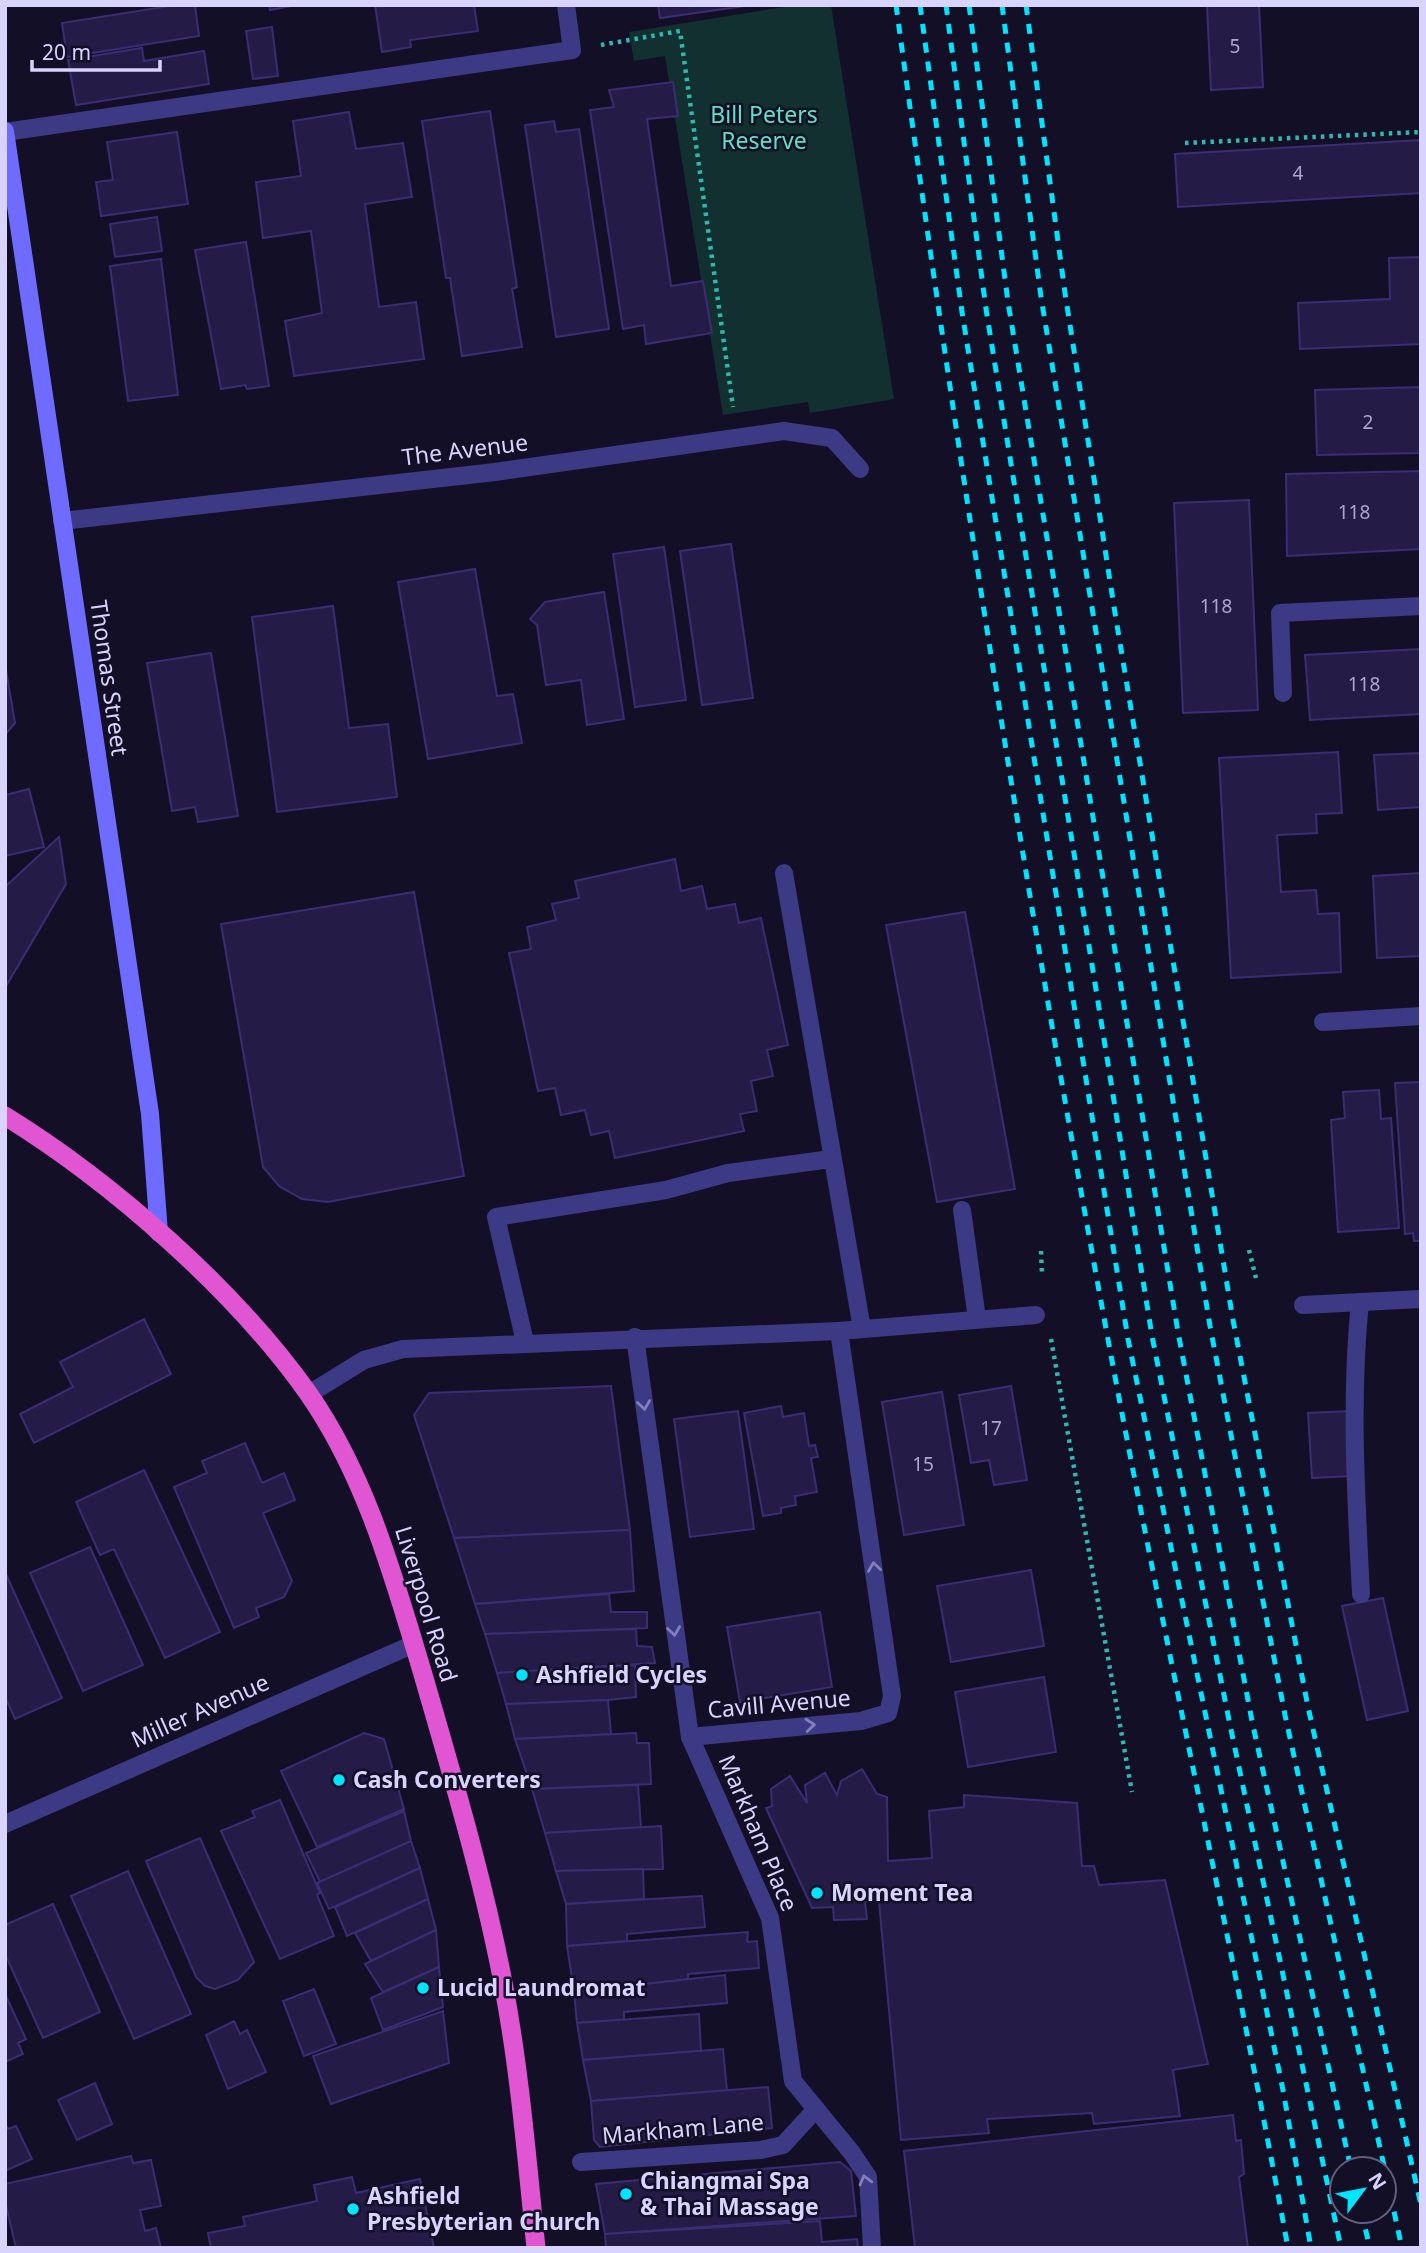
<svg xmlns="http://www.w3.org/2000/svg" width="1426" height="2253" viewBox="0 0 1426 2253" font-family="'Noto Sans',sans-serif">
	<rect width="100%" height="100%" fill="#130f26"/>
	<path fill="#12302f" d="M796 5H831L894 399 810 413 808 402 723 415 665 56 634 61 629 32Z"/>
	<g fill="#241b47" stroke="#3b2d73" stroke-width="2">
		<path d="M176 5H195L199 36 67 57 62 23Z"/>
		<path d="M269 5H296L270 10Z"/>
		<path d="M375 5H474L478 31 410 40 411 47 382 52Z"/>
		<path d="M658 5H752L660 18Z"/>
		<path d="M1207 5H1259L1263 87 1211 90Z"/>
		<path d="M272 27 278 76 253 79 246 31Z"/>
		<path d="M142 48 144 61 204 51 209 84 76 105 68 60Z"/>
		<path d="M673 82 678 116 647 119 671 286 703 281 712 333 646 344 644 325 623 329 590 110 614 107 609 90Z"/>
		<path d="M490 111 517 287 512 289 522 347 462 356 450 278H446L422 121Z"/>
		<path d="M349 112 356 149 403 143 412 197 365 204 379 307 416 302 424 359 294 376 285 321 322 313 311 231 263 238 256 182 301 176 293 121Z"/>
		<path d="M554 121 556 132 579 129 609 329 556 337 525 125Z"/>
		<path d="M177 132 188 204 101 216 96 182 113 180 107 142Z"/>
		<path d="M1421 140V193L1178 207 1175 154Z"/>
		<path d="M157 217 162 251 115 257 110 224Z"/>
		<path d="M246 242 269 386 247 389 245 385 221 389 195 250Z"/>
		<path d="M1421 257V344L1300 349 1298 303 1390 299 1389 258Z"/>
		<path d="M161 259 178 395 128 401 110 266Z"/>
		<path d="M1421 387V453L1317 455 1315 390Z"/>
		<path d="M1421 471V549L1287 556 1286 474Z"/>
		<path d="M1249 500 1258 710 1183 713 1174 503Z"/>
		<path d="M731 544 753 698 702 705 680 551Z"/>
		<path d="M664 547 686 700 635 707 613 554Z"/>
		<path d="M475 569 497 696 513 694 522 743 428 759 398 582Z"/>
		<path d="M604 592 624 719 587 725 581 680 546 685 537 625 530 619 545 602Z"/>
		<path d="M333 606 349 728 388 724 397 797 277 812 252 617Z"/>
		<path d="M1421 649V714L1310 720 1305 655Z"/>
		<path d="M211 653 238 816 198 822 195 807 172 811 147 663Z"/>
		<path d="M5 664 15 723 5 735Z"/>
		<path d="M1338 752 1342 813 1316 814 1317 833 1277 835 1281 892 1316 890 1318 914 1339 913 1341 972 1231 978 1219 758Z"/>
		<path d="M1421 753V807L1378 810 1374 755Z"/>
		<path d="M29 789 44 847 5 856V795Z"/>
		<path d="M59 837 66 884 5 988V887Z"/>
		<path d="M675 859 681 891 702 886 707 909 735 904 739 923 761 918 788 1045 767 1050 773 1076 751 1081 757 1111 740 1114 744 1131 615 1158 609 1131 591 1135 585 1110 561 1115 555 1088 538 1091 509 953 531 949 527 927 556 920 552 904 579 898 575 881Z"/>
		<path d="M1421 873V956L1377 958 1373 876Z"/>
		<path d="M414 892 464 1176 328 1202 302 1199 279 1186 263 1167 221 924Z"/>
		<path d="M965 912 1015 1189 937 1202 886 925Z"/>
		<path d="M1421 1082V1241H1414L1413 1233 1405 1234 1395 1083Z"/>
		<path d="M1379 1090 1381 1119 1391 1118 1399 1228 1338 1232 1331 1120 1345 1118 1343 1092Z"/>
		<path d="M144 1319 171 1374 34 1443 20 1414 73 1387 60 1362Z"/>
		<path d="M611 1386 630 1530 454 1538 414 1415 429 1393Z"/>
		<path d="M1011 1386 1027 1480 994 1485 989 1460 971 1463 959 1395Z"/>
		<path d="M942 1392 964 1525 904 1535 882 1402Z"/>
		<path d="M781 1406 783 1417 804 1413 809 1446 815 1445 818 1457 811 1458 817 1492 795 1496 796 1505 781 1508V1513L763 1516 744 1413Z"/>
		<path d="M738 1411 754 1529 690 1537 674 1419Z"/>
		<path d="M1350 1411 1353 1476 1312 1478 1308 1413Z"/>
		<path d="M245 1443 262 1483 284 1473 295 1500 263 1513 292 1581 284 1597 256 1608 259 1617 234 1628 174 1487 207 1473 202 1461Z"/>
		<path d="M144 1470 220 1632 165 1658 114 1549 100 1555 76 1502Z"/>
		<path d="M630 1530 634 1591 475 1604 454 1538Z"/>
		<path d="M90 1547 143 1665 83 1691 30 1573Z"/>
		<path d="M1031 1570 1044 1646 951 1662 937 1586Z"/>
		<path d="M5 1572 62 1698 15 1719 5 1697Z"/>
		<path d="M609 1594 611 1612H647V1628L485 1634 475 1604Z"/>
		<path d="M1383 1598 1408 1711 1367 1720 1342 1606Z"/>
		<path d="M820 1612 832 1687 740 1702 727 1627Z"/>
		<path d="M636 1629 637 1646 652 1647 655 1663 497 1673 485 1634Z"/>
		<path d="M635 1665 636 1697 608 1700 506 1704 497 1673Z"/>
		<path d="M1044 1677 1056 1752 968 1767 955 1692Z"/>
		<path d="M608 1700 611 1734 515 1739 506 1704Z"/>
		<path d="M364 1733 384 1739 404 1809 317 1847 281 1771Z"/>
		<path d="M636 1733 637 1743H649L651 1784 532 1789 515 1739Z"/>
		<path d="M862 1769 877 1794 887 1797 888 1861 932 1858 929 1811 964 1807V1795L1077 1803 1082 1866H1094L1099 1885 1165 1880 1208 2064 1173 2070 1180 2116 1094 2124 1092 2113 987 2119 989 2133 901 2140 879 1902H865L867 1919 834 1920 833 1907 812 1908 766 1808 772 1806 771 1789 790 1776 807 1803 805 1785 825 1773 837 1795 841 1781Z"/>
		<path d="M638 1785 641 1828 545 1833 532 1789Z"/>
		<path d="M280 1800 320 1893 317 1895 334 1936 280 1959 221 1831 255 1817 252 1811Z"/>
		<path d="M404 1811 411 1841 320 1882 306 1853Z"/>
		<path d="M661 1826 663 1869 556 1871 545 1833Z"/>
		<path d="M200 1838 254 1962 238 1980 215 1989 205 1986 196 1977 146 1861Z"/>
		<path d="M411 1841 420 1868 329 1909 317 1883Z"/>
		<path d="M420 1868 428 1899 347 1936 335 1907Z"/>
		<path d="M643 1869 644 1899 566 1904 556 1871Z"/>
		<path d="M128 1871 191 2014 134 2039 71 1896Z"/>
		<path d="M702 1896 705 1927 627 1934V1941L567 1946 566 1904Z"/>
		<path d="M428 1899 436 1930 371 1961 355 1933Z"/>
		<path d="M53 1904 100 2012 43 2038 5 1954V1925Z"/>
		<path d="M436 1930 439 1967 383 1992 365 1964Z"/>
		<path d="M748 1932 747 1942 757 1941 759 1968 688 1974V1979L574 1992 567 1946Z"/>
		<path d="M439 1967 443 2007 383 2030 371 1998Z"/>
		<path d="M725 1975 727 2003 624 2012V2020L577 2023 574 1992Z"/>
		<path d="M314 1989 336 2044 304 2056 283 2001Z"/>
		<path d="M5 1994 26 2039 18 2043 23 2054 5 2062Z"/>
		<path d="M443 2011 449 2063 331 2104 313 2056Z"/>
		<path d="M699 2014 701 2051 583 2060 577 2023Z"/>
		<path d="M234 2021 240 2034 247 2030 266 2072 228 2089 206 2035Z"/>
		<path d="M723 2049 727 2091 591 2101 583 2060Z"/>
		<path d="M95 2083 112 2124 77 2140 58 2100Z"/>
		<path d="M768 2087 772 2128 600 2147 594 2140 591 2101Z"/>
		<path d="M1233 2115 1236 2141 1241 2140 1244 2174 1239 2177 1248 2248H915L904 2151Z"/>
		<path d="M5 2124 8 2129 16 2126 32 2159 5 2171Z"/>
		<path d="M131 2156 133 2163 151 2160 161 2206 140 2210 145 2231 156 2228 161 2248H16L5 2201V2184Z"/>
		<path d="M840 2162 851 2171 856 2216 605 2234 596 2184Z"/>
		<path d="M352 2177 356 2193 420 2179 434 2248H211L208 2233 245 2226 243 2217 317 2201 314 2185Z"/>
		<path d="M820 2221 822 2242 857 2239 858 2248H606L605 2234Z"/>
	</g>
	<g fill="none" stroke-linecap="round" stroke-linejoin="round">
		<g stroke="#2fb8b0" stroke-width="4.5" stroke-dasharray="3.5 5" stroke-linecap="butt">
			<path d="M601 45 680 31 733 407"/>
			<path d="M1185 143 1421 132"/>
			<path d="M1249 1250 1256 1278"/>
			<path d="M1041 1251 1042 1275"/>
			<path d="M1051 1339 1132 1792"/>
		</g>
		<g stroke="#3d3a85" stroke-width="18">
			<path d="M5 132 572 50"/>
			<path d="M1283 693 1280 613 1421 606"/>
			<path d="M784 873 862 1329"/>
			<path d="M1323 1022 1421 1016"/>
			<path d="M962 1210 977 1319"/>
			<path d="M1360 1302C1350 1399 1356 1496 1361 1594"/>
			<path d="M525 1342 496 1217 666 1190 728 1173 831 1159"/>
		</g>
		<path stroke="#3d3a85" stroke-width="18" d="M581 2162 761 2150 783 2145 816 2109"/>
		<g stroke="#3d3a85" stroke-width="18">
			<path d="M566 5 572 50"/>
			<path d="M62 521 495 472 784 431 832 438 860 469"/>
			<path d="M1303 1305 1421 1299"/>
			<path d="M635 1337 690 1737 861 1721 888 1713 892 1696 839 1331"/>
			<path d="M309 1394 364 1360 403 1349 839 1331 1036 1315"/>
			<path d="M690 1737 770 1918 793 2081 852 2153 868 2177 872 2248"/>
			<path d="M5 1824 414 1644"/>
		</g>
		<path stroke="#6f6bff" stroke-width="18" d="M5 131 150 1114 159 1233"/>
		<path stroke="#e055d1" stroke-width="19" d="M5 1116C112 1182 235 1290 308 1393 366 1476 393 1575 422 1671 452 1775 484 1881 504 1988 520 2073 527 2161 536 2248"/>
		<g stroke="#00e5ff" stroke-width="5" stroke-dasharray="10 9" stroke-linecap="butt">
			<path d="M896 5C957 455 1027 904 1110 1350 1166 1650 1233 1948 1288 2248"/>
			<path d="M920 5 962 312 1128 1339 1283 2090 1311 2248"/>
			<path d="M946 5 986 309 1152 1336 1230 1725 1341 2248"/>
			<path d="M969 5 1008 302 1178 1332 1252 1721 1351 2169"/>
			<path d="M1002 5 1041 297 1210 1326 1285 1715 1402 2248"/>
			<path d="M1026 5 1065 293 1115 613 1233 1320 1308 1707 1421 2205"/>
			<path d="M1361 2211 1370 2248"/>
		</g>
	</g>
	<defs><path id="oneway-chevron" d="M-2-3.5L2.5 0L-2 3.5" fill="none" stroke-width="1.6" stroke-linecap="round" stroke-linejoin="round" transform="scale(1.75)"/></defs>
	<g stroke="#837fbc">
		<use href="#oneway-chevron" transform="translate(644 1405) rotate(82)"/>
		<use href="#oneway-chevron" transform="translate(874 1567) rotate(-98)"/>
		<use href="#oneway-chevron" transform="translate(674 1631) rotate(82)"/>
		<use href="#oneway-chevron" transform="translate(810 1725) rotate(-5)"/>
		<use href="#oneway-chevron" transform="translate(865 2180) rotate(-105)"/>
	</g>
	<g fill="#00e5ff" stroke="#130f26" stroke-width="2.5">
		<circle cx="522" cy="1675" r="7"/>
		<circle cx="339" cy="1780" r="7"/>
		<circle cx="817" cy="1893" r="7"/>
		<circle cx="423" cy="1988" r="7"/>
		<circle cx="626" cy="2194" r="7"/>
		<circle cx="353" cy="2209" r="7"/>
	</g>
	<g text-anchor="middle" stroke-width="5" stroke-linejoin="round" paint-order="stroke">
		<g font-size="19" fill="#aca6d1">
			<text x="1235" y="53">5</text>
			<text x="1298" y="180">4</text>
			<text x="1368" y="429">2</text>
			<text x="1354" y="519">118</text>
			<text x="1216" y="613">118</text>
			<text x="1364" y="691">118</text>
			<text x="991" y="1435">17</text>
			<text x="923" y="1471">15</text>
		</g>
		<g font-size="23" fill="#5fe0c0" stroke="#130f26">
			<text x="764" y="123">Bill Peters<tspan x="764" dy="26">Reserve</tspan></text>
		</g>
		<g font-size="23" fill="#d9d4ff" stroke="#130f26">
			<text transform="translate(465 450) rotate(-7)" y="8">The Avenue</text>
			<text transform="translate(109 678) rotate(82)" y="8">Thomas Street</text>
			<text transform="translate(426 1604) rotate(73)" y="8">Liverpool Road</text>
			<text transform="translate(779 1704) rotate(-5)" y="8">Cavill Avenue</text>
			<text transform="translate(200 1711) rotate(-24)" y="8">Miller Avenue</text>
			<text transform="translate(758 1833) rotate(67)" y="8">Markham Place</text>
			<text transform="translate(683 2129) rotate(-5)" y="8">Markham Lane</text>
		</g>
		<g font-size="23" font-weight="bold" fill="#d9d4ff" stroke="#130f26" text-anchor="start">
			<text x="536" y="1683">Ashfield Cycles</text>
			<text x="353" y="1788">Cash Converters</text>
			<text x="831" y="1901">Moment Tea</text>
			<text x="437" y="1996">Lucid Laundromat</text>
			<text x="640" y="2189">Chiangmai Spa<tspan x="640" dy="26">&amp; Thai Massage</tspan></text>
			<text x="367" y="2204">Ashfield<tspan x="367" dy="26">Presbyterian Church</tspan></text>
		</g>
	</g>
	<rect width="1426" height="2253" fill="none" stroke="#d9d4ff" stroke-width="14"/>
	<g transform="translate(1363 2190) rotate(58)"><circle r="33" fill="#130f26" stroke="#625e7d" stroke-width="2"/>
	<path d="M0-5L12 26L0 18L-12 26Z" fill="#00e5ff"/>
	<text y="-10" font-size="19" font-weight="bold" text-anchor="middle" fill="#d9d4ff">N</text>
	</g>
	<path d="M32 60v10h128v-10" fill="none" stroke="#d9d4ff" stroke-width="3.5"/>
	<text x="42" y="60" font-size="21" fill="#d9d4ff" stroke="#130f26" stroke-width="5" paint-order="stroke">20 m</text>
</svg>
